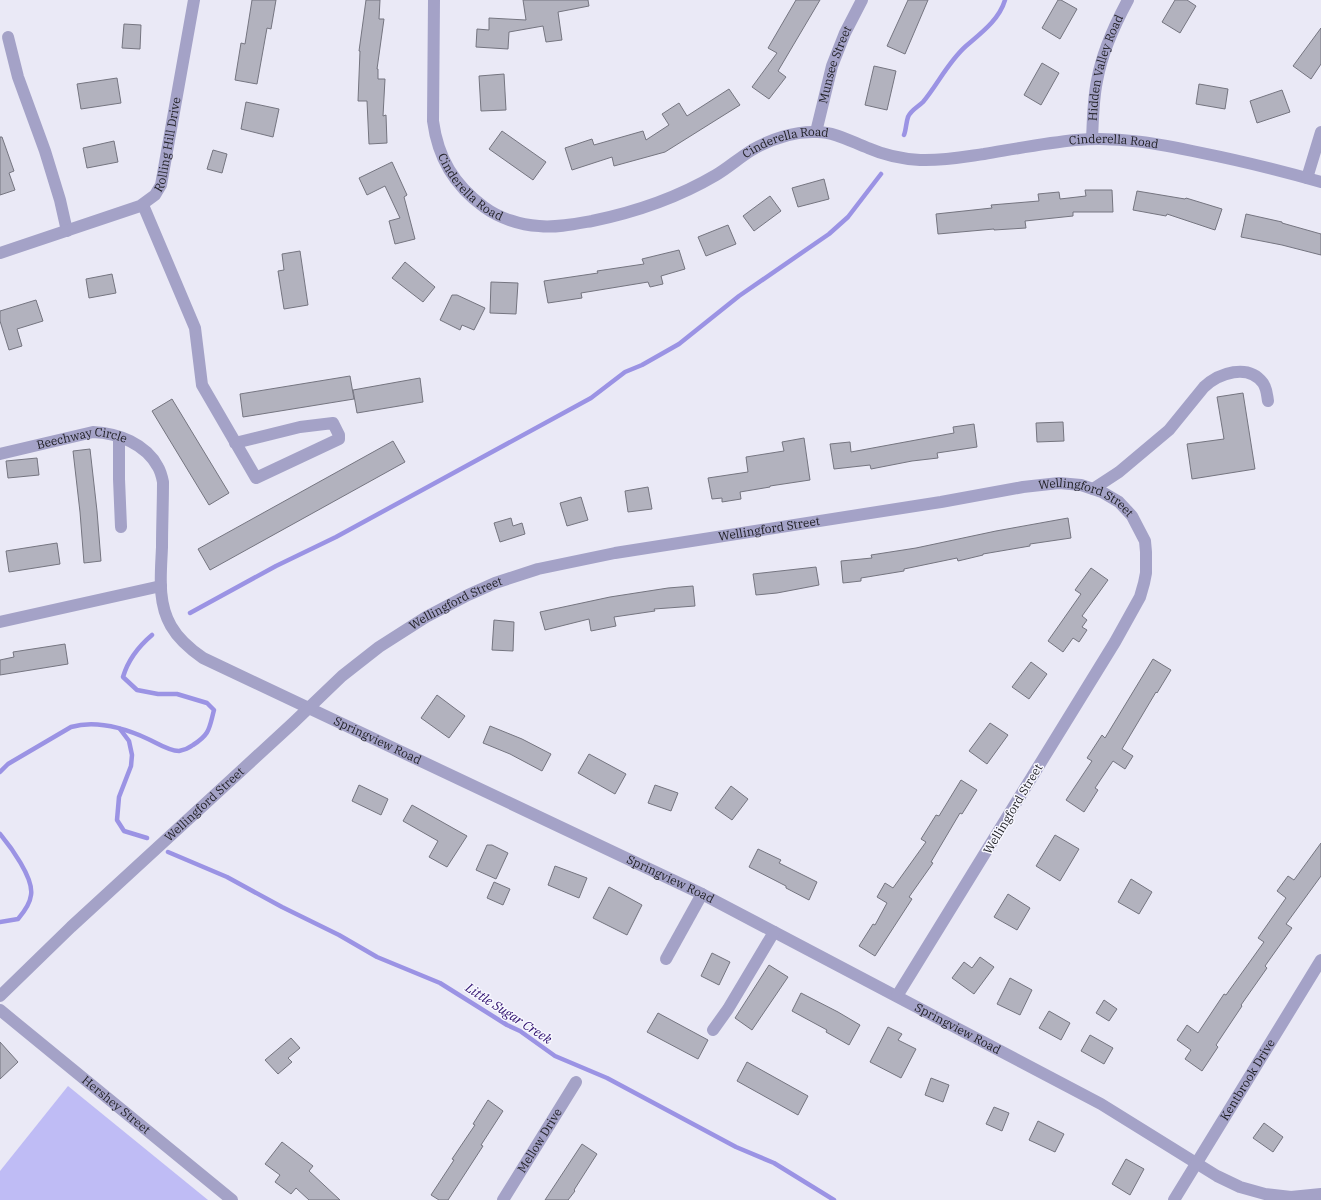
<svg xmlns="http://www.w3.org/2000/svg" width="1321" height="1200" viewBox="0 0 1321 1200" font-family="'IBM Plex Serif',serif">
	<rect width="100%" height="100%" fill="#eae9f6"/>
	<path fill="#bfbcf5" d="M68 1086 208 1200H0V1171Z"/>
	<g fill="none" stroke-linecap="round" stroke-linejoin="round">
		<g stroke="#9b93e4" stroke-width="4.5">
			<path d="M904 135C906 130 906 123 908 117 911 110 918 107 923 102 938 84 948 62 966 46 981 33 999 20 1005 0"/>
			<path d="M190 613 276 566 336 537 591 398 625 372 642 365 679 344 739 296 829 234 848 217 881 174"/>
			<path d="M120 729 129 741 132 755 131 766 119 797 117 820 124 831 147 838"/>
			<path d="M0 772 8 764 71 727C96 720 124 728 148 739 157 743 168 751 179 751 184 750 189 748 193 745 210 734 209 729 214 710L207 703 177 694H158L137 690 123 677C128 660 139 646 152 635"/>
			<path d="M0 834C10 846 34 878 31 895 30 904 24 912 18 919L0 922"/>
			<path d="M168 852 227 877 282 907 339 935 377 957 440 983 507 1025 520 1031 555 1056 607 1078 736 1147 774 1163 834 1200"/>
		</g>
	</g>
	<g fill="#b2b2be" stroke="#757580">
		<path d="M252 0H276L271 29 267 28 257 84 235 80 241 43 245 44Z"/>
		<path d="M366 0H380L379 19H384L377 69H378V79H385L383 116 386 115 387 143 369 144 367 101H358L360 51H359Z"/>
		<path d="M523 0H588L589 6 558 12 562 40 546 42 543 26 509 32 508 49 476 47 477 29 489 30V18L526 20Z"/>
		<path d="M796 0H820L778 71 786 77 769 99 752 87 777 53 768 48Z"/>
		<path d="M908 0H928L905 54 887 46Z"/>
		<path d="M1058 0H1061L1077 9 1060 39 1042 28Z"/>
		<path d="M1175 0H1187L1196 6 1180 33 1162 22Z"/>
		<path d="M124 24 141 25 140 49 122 48Z"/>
		<path d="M1321 28V64L1311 79 1293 66Z"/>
		<path d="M1042 63 1059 73 1041 105 1024 95Z"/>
		<path d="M874 66 896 71 887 110 865 105Z"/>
		<path d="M504 74 506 110 481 111 479 76Z"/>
		<path d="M117 78 121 103 81 109 77 84Z"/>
		<path d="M1199 84 1228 89 1225 109 1196 104Z"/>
		<path d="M729 89 740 105 665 152 614 166 612 157 572 170 565 148 592 139 594 145 643 131 646 140 669 125 662 114 679 103 687 116Z"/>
		<path d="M1282 90 1290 112 1257 123 1250 101Z"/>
		<path d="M246 102 279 109 273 137 241 129Z"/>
		<path d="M502 131 546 162 533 180 489 149Z"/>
		<path d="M0 137H2L14 171 9 173 15 190 0 195Z"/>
		<path d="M114 141 118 162 87 168 83 148Z"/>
		<path d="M213 150 227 154 222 173 207 169Z"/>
		<path d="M392 162 407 195 404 197 415 239 395 244 389 221 400 218 385 186 367 195 359 178Z"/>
		<path d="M824 179 829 199 798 207 792 188Z"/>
		<path d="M1085 190H1112L1113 212H1073V216L1025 221 1026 228 994 230V229L938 234 936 214 992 208 991 205 1039 201 1038 194 1059 192 1060 199 1086 196Z"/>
		<path d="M1137 191 1185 199 1186 198 1222 209 1215 230 1167 214 1166 216 1133 210Z"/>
		<path d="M770 196 781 211 754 231 743 216Z"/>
		<path d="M1246 214 1282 222V223L1321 234V255L1282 245 1241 237Z"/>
		<path d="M728 225 736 244 706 256 698 237Z"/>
		<path d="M679 250 685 269 661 276 663 284 650 287 648 282 581 293 582 298 548 303 544 281 598 273 597 271 644 264 642 259Z"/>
		<path d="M300 251 308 305 284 309 278 271 284 270 282 254Z"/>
		<path d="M405 262 435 287 423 302 392 278Z"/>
		<path d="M112 274 116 293 89 298 86 279Z"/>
		<path d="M491 282 518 283 516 314 490 313Z"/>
		<path d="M452 295H457L485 308 474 330 462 325 460 330 440 320Z"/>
		<path d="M36 300 43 321 17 329 22 346 9 350 0 321V311Z"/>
		<path d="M350 376 354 399 243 417 240 394Z"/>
		<path d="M420 378 423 402 357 413 353 390Z"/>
		<path d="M1243 393 1255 469 1192 479 1187 444 1224 439 1217 397Z"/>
		<path d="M172 399 229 493 209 505 152 411Z"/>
		<path d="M1063 422 1064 441 1037 442 1036 423Z"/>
		<path d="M974 424 977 447 937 453 938 458 912 461 871 469 870 465 834 469 830 444 850 442 851 452 954 433 953 427Z"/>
		<path d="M804 438 810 480 770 486V487L740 492 741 499 722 502V498L712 499 708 478 748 472 746 457 784 451 782 442Z"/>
		<path d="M393 441 405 462 210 570 198 549Z"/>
		<path d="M90 449 97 511 101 561 84 563 80 512 73 451Z"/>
		<path d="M37 458 39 475 8 478 6 461Z"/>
		<path d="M648 487 652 509 628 512 625 491Z"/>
		<path d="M581 497 588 520 567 526 560 503Z"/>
		<path d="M511 518 513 526 522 523 525 534 500 542 494 523Z"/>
		<path d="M1068 518 1071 538 1030 544V546L983 554V555L958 561 957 558 904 569V571L861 578V581L843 583 841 561 872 558 871 555 916 548 996 531Z"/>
		<path d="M57 543 60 564 9 572 6 551Z"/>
		<path d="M816 567 819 585 777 593 756 595 753 574Z"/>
		<path d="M1091 568 1108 580 1082 616 1087 620 1082 627 1087 630 1079 642 1073 638 1063 652 1048 641 1081 594 1075 590Z"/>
		<path d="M693 586 695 606 654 609 655 611 614 617 616 626 591 631 589 619 545 630 540 612 610 597 668 588Z"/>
		<path d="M494 620 514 622 513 651 492 650Z"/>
		<path d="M65 644 68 664 0 675V660L14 657 13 652Z"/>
		<path d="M1153 659 1171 670 1157 693 1156 692 1122 749 1133 756 1125 769 1113 761 1095 788 1098 790 1084 812 1066 800 1092 761 1087 758 1102 735 1105 738Z"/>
		<path d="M1031 662 1047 674 1029 699 1012 687Z"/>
		<path d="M437 695 465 716 449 738 421 718Z"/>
		<path d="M990 723 1008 735 987 764 969 751Z"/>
		<path d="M490 726 522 739 551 754 542 771 510 754 483 743Z"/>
		<path d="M589 754 626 774 615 794 578 773Z"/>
		<path d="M961 780 977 790 962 814 960 813 931 862 933 863 909 897 912 899 875 956 859 946 873 924 875 925 887 903 877 897 885 883 893 888 926 842 921 839 936 815 939 816Z"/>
		<path d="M359 785 388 799 381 815 352 801Z"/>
		<path d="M655 785 678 793 671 811 648 803Z"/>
		<path d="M731 786 748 799 732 820 715 808Z"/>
		<path d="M412 805 467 836 447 867 429 857 438 841 403 821Z"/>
		<path d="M1055 835 1079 849 1060 881 1036 866Z"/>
		<path d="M1321 843V876L1286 924 1292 928 1265 966 1267 968 1241 1005 1242 1006 1216 1045 1218 1047 1202 1071 1185 1059 1191 1050 1177 1040 1187 1025 1198 1033 1224 994 1226 995 1264 942 1258 938 1286 898 1277 891 1288 876 1294 880Z"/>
		<path d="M487 845H492L508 853 496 879 476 870Z"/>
		<path d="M758 849 781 860 779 863 817 882 809 900 786 888V886L749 867Z"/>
		<path d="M555 866 587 878 579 898 548 885Z"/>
		<path d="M1131 879 1152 892 1139 914 1118 902Z"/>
		<path d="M494 882 510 889 503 905 487 898Z"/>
		<path d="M609 887 642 905 627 935 593 918Z"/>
		<path d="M1008 894 1030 908 1017 930 994 917Z"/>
		<path d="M712 953 730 962 719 985 701 976Z"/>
		<path d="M980 957 994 967 974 994 952 978 964 962 972 968Z"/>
		<path d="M769 965 788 977 752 1030 735 1018Z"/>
		<path d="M1010 978 1032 990 1020 1015 997 1004Z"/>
		<path d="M801 993 838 1012 860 1025 849 1045 826 1032 827 1030 792 1011Z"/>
		<path d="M1104 1000 1117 1009 1109 1021 1096 1013Z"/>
		<path d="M1049 1011 1070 1023 1061 1040 1039 1028Z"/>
		<path d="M658 1013 708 1040 698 1059 647 1032Z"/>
		<path d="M888 1027 902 1034 898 1040 916 1049 901 1078 870 1062Z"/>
		<path d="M1090 1035 1113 1048 1104 1064 1081 1051Z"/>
		<path d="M291 1038 300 1048 288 1058 292 1062 278 1074 265 1060Z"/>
		<path d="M0 1042 18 1062 0 1079Z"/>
		<path d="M747 1062 808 1096 798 1115 737 1081Z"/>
		<path d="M931 1078 949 1085 943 1102 925 1095Z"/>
		<path d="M488 1100 503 1111 481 1145 483 1146 448 1200H439L431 1195 454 1160 452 1159 475 1125 473 1124Z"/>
		<path d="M994 1107 1009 1113 1002 1131 986 1124Z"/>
		<path d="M1038 1121 1064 1134 1055 1152 1029 1140Z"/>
		<path d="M1264 1123 1283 1137 1273 1152 1253 1138Z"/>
		<path d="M282 1142 313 1166 309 1171 340 1200H309L296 1188 291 1194 275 1182 280 1175 265 1164Z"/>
		<path d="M582 1144 597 1154 574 1190 575 1191 568 1200H545Z"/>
		<path d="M1126 1159 1144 1169 1130 1195 1112 1184Z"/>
	</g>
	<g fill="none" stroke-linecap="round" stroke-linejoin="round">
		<g stroke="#a4a2c7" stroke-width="12">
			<path id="s1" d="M434 0 433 121C438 158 454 185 484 207 499 218 520 225 539 226 556 228 575 224 592 221 636 212 677 198 716 175 728 168 739 158 752 150 771 139 795 131 817 132 835 132 852 142 868 148 884 155 903 159 920 160 942 161 963 157 984 154 1014 149 1045 143 1076 140 1119 136 1160 144 1202 153 1242 161 1282 171 1321 182"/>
			<path d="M8 37 18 77 45 151 60 200 67 231"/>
			<path id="s2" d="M816 132 832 66 845 33 862 0"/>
			<path id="s3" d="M1092 139C1093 120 1093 100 1097 81 1102 52 1114 26 1128 0"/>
			<path d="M1307 178 1321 132"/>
			<path d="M143 205 195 328 202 385 256 478 339 439V435L333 423 300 427 235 443"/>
			<path id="s4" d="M0 253 140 206 155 195 161 185 194 0"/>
			<path d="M119 437V479L121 527"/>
			<path id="s5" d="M0 454 93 432C118 433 146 444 158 467 161 472 162 477 163 482 163 504 162 525 162 547 161 573 157 602 171 626 179 640 190 649 203 658L702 894 1101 1104 1217 1176 1240 1187 1265 1194 1291 1197 1321 1194"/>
			<path d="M1093 489 1119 472 1169 430 1204 387C1219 373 1248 363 1263 383 1267 389 1267 395 1268 401"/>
			<path d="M0 622 161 586"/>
			<path d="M666 959 702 894"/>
			<path id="s6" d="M0 996 71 927 293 723 342 676 379 647 426 617 468 595 495 583 538 569 615 553 941 502 1023 487 1059 483 1081 485 1102 492 1119 502 1132 516 1145 541 1146 552V573L1144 583 1140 597 1115 642 897 996"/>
			<path id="s7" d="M0 1010 232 1200"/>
			<path d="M713 1030 728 1009 774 932"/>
			<path id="s8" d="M503 1200 576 1082"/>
			<path id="s9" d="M1174 1200 1321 960"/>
		</g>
	</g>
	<g text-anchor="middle" stroke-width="3" stroke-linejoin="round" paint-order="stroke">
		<g font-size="12" fill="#1f1f24" stroke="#f7f7ff">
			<text dy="4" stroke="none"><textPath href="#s2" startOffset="70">Munsee Street</textPath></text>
			<text dy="4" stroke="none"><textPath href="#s3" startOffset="73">Hidden Valley Road</textPath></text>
			<text dy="4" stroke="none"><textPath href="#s1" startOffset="884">Cinderella Road</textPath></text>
			<text dy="4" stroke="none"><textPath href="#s4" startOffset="219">Rolling Hill Drive</textPath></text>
			<text dy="4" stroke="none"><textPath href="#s1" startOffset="548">Cinderella Road</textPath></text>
			<text dy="4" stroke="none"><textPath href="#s1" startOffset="200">Cinderella Road</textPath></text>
			<text dy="4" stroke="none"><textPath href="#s5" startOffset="84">Beechway Circle</textPath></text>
			<text dy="4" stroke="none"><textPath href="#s6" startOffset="1252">Wellingford Street</textPath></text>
			<text dy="4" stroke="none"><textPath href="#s6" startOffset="928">Wellingford Street</textPath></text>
			<text dy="4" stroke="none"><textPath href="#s6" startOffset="604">Wellingford Street</textPath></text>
			<text dy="4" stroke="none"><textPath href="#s5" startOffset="573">Springview Road</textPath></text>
			<text dy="4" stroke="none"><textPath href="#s6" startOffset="280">Wellingford Street</textPath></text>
			<text transform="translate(1013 809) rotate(-59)" y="4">Wellingford Street</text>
			<text dy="4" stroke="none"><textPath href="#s5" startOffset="897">Springview Road</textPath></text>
			<text dy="4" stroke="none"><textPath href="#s5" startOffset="1221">Springview Road</textPath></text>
			<text dy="4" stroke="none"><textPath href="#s9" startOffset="141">Kentbrook Drive</textPath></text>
			<text dy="4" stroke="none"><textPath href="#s7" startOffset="150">Hershey Street</textPath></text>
			<text dy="4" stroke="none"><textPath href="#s8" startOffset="70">Mellow Drive</textPath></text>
		</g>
		<g font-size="13" font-style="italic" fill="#2b0b6b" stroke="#f7f7ff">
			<text transform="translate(509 1013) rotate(33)" y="5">Little Sugar Creek</text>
		</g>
	</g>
</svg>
